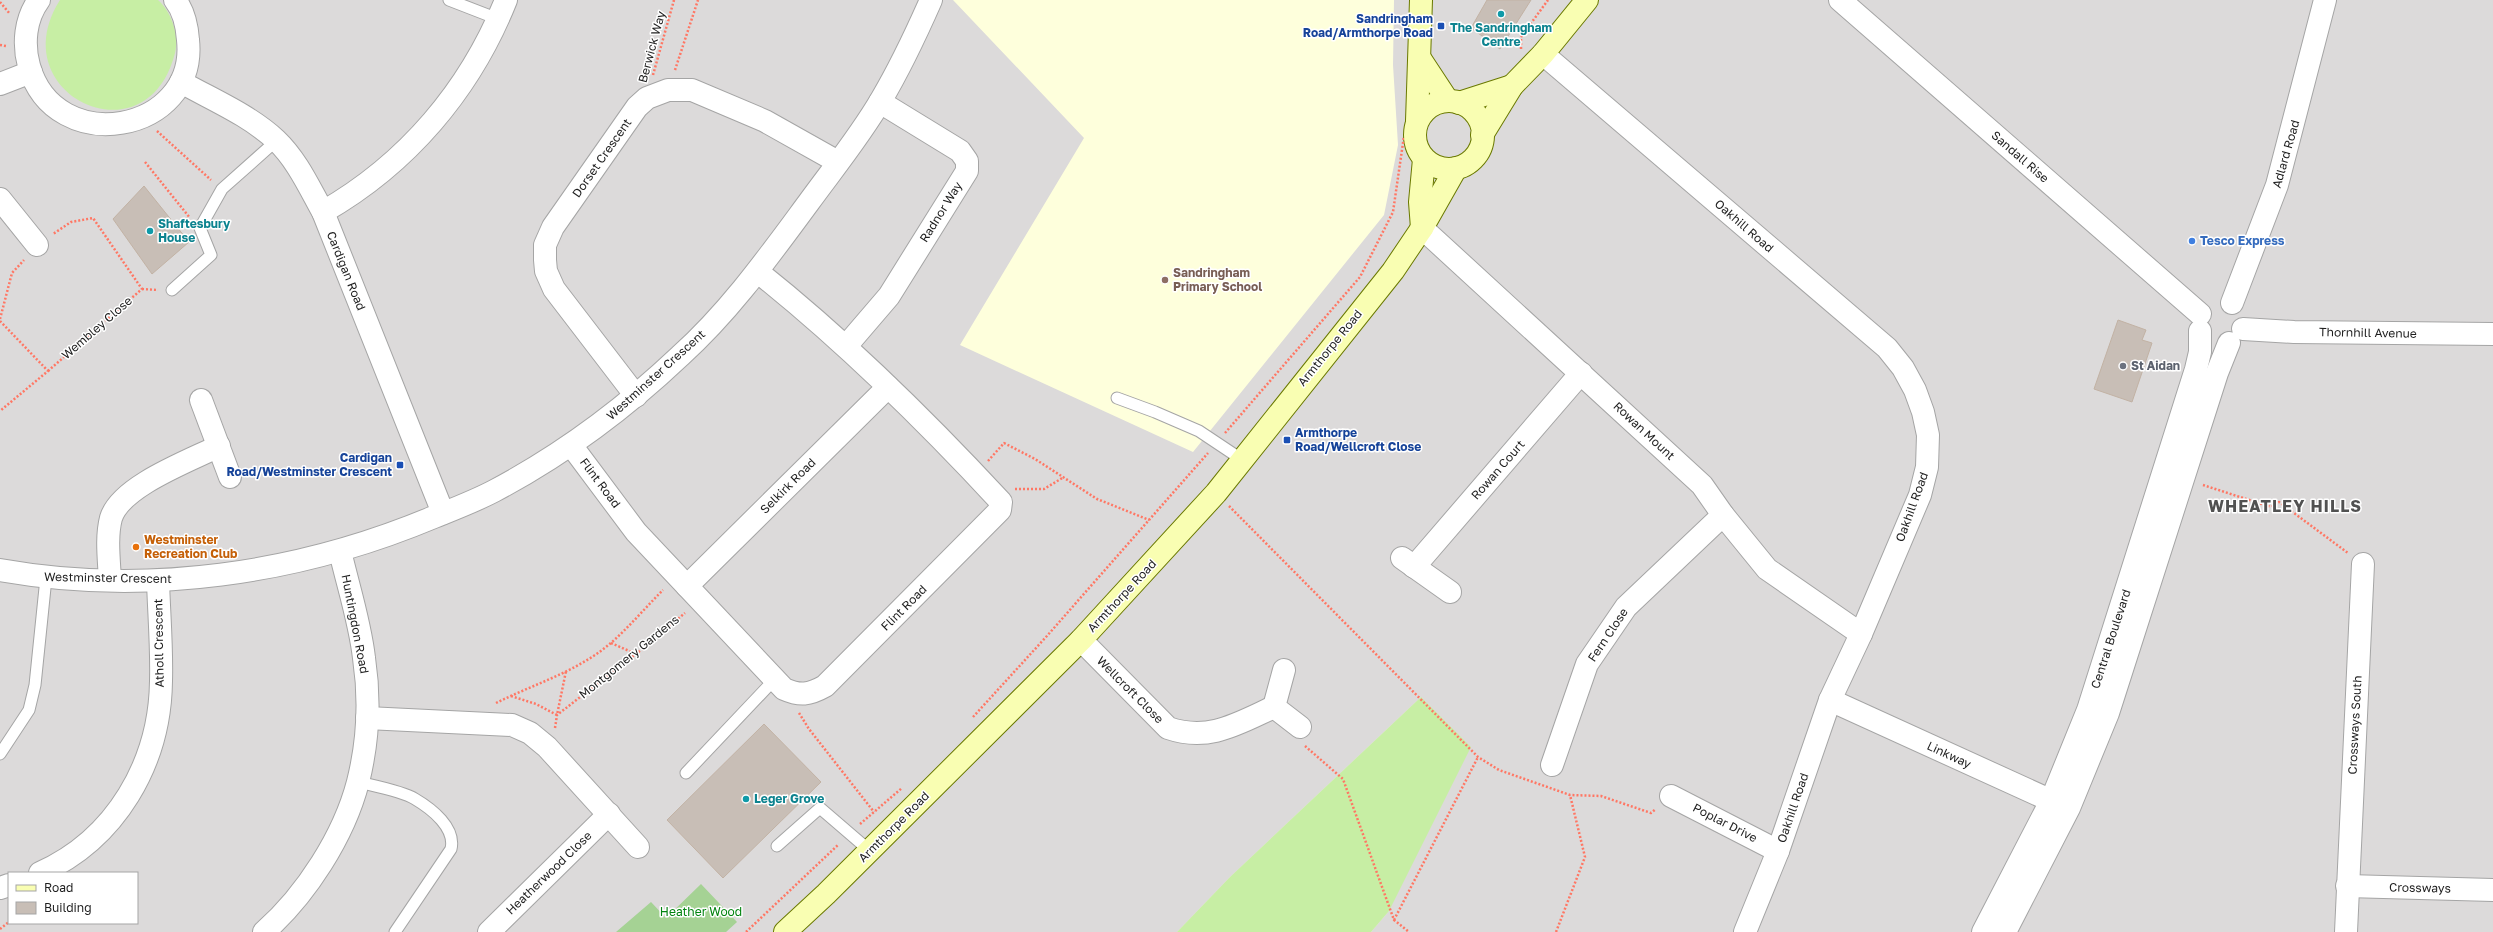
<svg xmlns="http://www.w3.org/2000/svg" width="2493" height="932" viewBox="0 0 2493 932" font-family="'Golos Text',sans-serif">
	<rect width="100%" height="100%" fill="#efebe3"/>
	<path fill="#dcdada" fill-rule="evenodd" d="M0 0H2493V932H1371L1389 911 1421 697 1230 877 1177 932H0ZM9 873H137V923H9Z"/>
	<path fill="#feffdc" d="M1394 0 1393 65 1398 145 1384 215 1193 452 960 345 1084 138 953 0Z"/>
	<g fill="#c7eea4">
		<path d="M60 0H158C171 11 180 36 175 53 147 164 0 94 60 0Z"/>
		<path d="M1421 697 1471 747 1389 911 1371 932H1177L1230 877Z"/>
	</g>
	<path fill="#a5d294" d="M701 884 737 922 726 932H616L651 902 666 918Z"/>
	<g fill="#c8beb6" stroke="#c2b2a4">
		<path d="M1487 0H1531L1500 49 1471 28Z"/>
		<path d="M144 186 189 242 152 274 113 219Z"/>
		<path d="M2118 320 2146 330 2142 340 2152 343 2132 402 2094 389Z"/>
		<path d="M764 724 821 782 723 878 667 820Z"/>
	</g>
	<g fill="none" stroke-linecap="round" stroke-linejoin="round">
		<defs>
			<g id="lane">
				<path d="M449 0 498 19"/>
				<path d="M172 290 211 255 200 228 222 189 276 141"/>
				<path d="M1117 398 1155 412 1199 431 1241 459"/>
				<path d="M0 754 29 710 35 685 46 578"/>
				<path d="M686 773 775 679"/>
				<path d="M358 782C374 786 402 791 415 799 432 809 456 828 451 849L395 932"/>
				<path d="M777 846 820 808 870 851"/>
			</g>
			<g id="street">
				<path d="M39 0C25 19 23 44 29 66 55 159 198 133 188 40 187 26 184 11 175 0"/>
				<path d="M1840 0 2200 314"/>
				<path d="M1543 54 1887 348 1903 368 1915 390 1923 412 1928 435 1927 467 1920 495 1861 634 1830 700 1778 851 1745 932"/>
				<path d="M181 82C213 100 249 115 276 140 297 160 309 187 323 212L443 513"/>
				<path d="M0 84 31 72"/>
				<path d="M0 199 37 245"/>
				<path d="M323 212C407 164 470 90 506 0"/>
				<path d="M1422 228 1702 485 1723 515 1767 569 1861 634"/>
				<path d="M2232 303 2277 185 2325 0"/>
				<path d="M2243 329 2294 332 2493 334"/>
				<path d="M847 345 889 296 967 171V161L960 151 880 102"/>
				<path d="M636 396 554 289 546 271 545 260V245L553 227 637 107 647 98 668 90H692L765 121 838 162"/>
				<path d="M201 400 230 477"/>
				<path d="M571 445 636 532 784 689C800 696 809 695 825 686L1000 510 1001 502C925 420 846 342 758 272"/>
				<path d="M1402 558 1450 592"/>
				<path d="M1414 567 1581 373"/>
				<path d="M0 570C146 596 298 574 434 517 454 509 475 501 494 491 562 455 624 409 680 356 730 311 769 256 809 202 833 169 860 136 881 100 900 68 916 34 931 0"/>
				<path d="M110 580C109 560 106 537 111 518 121 486 189 461 219 446"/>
				<path d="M687 586 888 387"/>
				<path d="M1081 640 1168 728C1209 742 1237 724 1274 707"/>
				<path d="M1284 670 1274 707 1300 727"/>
				<path d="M1830 700 2065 807"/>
				<path d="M367 718 512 725 530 733 547 747 638 847"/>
				<path d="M1552 765 1587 664 1626 607 1723 515"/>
				<path d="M1671 796 1778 851"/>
				<path d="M40 873C116 839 160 763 161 681 162 648 159 614 158 581"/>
				<path d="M2347 886 2493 890"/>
				<path d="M0 888 9 885"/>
				<path d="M264 932C306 895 344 836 358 782 368 742 370 698 364 658 360 622 348 586 340 551"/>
				<path d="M489 932 609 814"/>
				<path d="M1983 932 2051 801 2088 710 2196 369 2200 352V331"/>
				<path d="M2005 932 2069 808 2108 713 2217 373 2229 343"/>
				<path d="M2346 932 2363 564"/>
			</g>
			<g id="secondary">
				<path d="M1421 60 1448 101"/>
				<circle cx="1449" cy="135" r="34"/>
				<path d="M1459 103 1512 86"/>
				<path d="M1417 121 1421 0"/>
				<path d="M1482 135 1512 86 1543 54 1587 0"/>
				<path d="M1422 228 1420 202 1424 159"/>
				<path d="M785 932 826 894 1081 640 1216 493 1393 271 1422 228 1456 168"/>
			</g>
		</defs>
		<use href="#lane" stroke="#a5a5a5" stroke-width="13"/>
		<use href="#street" stroke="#a5a5a5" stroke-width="24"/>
		<use href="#secondary" stroke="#6a7900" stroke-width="24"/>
		<g stroke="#ff7764" stroke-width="2.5" stroke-dasharray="2 2" stroke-linecap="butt">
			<path d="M0 2 10 14"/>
			<path d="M0 45 6 46"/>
			<path d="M1521 49V37L1548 0"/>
			<path d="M675 70 698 0"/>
			<path d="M653 75 674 0"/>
			<path d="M157 131 211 180"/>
			<path d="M145 162 190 218"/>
			<path d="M142 289 158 290"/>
			<path d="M0 319 12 273 24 260"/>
			<path d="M0 321 48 371 0 411"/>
			<path d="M48 371 142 289 93 218 71 222 53 234"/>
			<path d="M1225 433 1360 277 1393 212 1404 136"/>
			<path d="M988 461 1004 443 1035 459 1097 499 1149 520"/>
			<path d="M2203 485 2271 507 2279 502 2348 553"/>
			<path d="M1015 489H1044L1064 477"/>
			<path d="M1229 506 1478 757 1499 770 1570 795 1601 796 1651 813 1656 809"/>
			<path d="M611 643 636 654"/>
			<path d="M511 696 536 704 557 715 566 671"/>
			<path d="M496 703C534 684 579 671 612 642 630 626 646 607 663 590"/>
			<path d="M799 713 809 729 874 812"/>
			<path d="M973 717 1046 637 1208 453"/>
			<path d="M555 728 557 715 636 654 685 613"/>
			<path d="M1305 746 1343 779 1394 920 1409 932"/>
			<path d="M860 824 902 788"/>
			<path d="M1394 920 1478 757"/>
			<path d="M0 929 9 922"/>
			<path d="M746 932 839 844"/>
			<path d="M1556 932 1585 857 1570 795"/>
		</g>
		<use href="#lane" stroke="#fff" stroke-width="11"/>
		<use href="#street" stroke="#fff" stroke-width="22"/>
		<use href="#secondary" stroke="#f9feb2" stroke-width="22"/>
	</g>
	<g fill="#0f9aa8" stroke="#fff" stroke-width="1.5">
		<circle cx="1501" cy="14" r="4"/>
		<circle cx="150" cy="231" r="4"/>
		<circle cx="746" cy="799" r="4"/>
	</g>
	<g fill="#1a4fb4" stroke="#fff" stroke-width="1.5">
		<rect x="1437" y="22" width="8" height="8" rx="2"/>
		<rect x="1283" y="436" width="8" height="8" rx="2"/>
		<rect x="396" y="461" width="8" height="8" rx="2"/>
	</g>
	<circle fill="#3f7fe0" stroke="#fff" stroke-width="1.5" cx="2192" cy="241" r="4"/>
	<circle fill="#8d6e63" stroke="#fff" stroke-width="1.5" cx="1165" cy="280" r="4"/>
	<circle fill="#6b7280" stroke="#fff" stroke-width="1.5" cx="2123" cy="366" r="4"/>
	<circle fill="#e8710a" stroke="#fff" stroke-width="1.5" cx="136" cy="547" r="4"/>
	<g text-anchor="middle" stroke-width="3" stroke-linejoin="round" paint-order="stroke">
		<g font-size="12" font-weight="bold" fill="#164399" stroke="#fff" text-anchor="end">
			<text x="1433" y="23">Sandringham<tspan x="1433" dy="14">Road/Armthorpe Road</tspan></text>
			<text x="1295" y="437" text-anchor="start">Armthorpe<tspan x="1295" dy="14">Road/Wellcroft Close</tspan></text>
			<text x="392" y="462">Cardigan<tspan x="392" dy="14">Road/Westminster Crescent</tspan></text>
		</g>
		<g font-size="12" font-weight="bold" fill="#0d838f" stroke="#fff" text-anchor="start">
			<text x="1501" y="32" text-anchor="middle">The Sandringham<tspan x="1501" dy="14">Centre</tspan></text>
			<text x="158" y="228">Shaftesbury<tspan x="158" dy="14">House</tspan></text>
			<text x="754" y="803">Leger Grove</text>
		</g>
		<g font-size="12" fill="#1e1e1e" stroke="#fff">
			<text transform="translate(652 47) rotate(-75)" y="4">Berwick Way</text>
			<text transform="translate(2286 154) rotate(-74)" y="4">Adlard Road</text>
			<text transform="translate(2020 157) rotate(41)" y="4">Sandall Rise</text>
			<text transform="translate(602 158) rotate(-55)" y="4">Dorset Crescent</text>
			<text transform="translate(941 212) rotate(-58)" y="4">Radnor Way</text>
			<text transform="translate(1744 226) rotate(41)" y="4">Oakhill Road</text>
			<text transform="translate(346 271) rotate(68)" y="4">Cardigan Road</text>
			<text transform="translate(97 328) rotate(-41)" y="4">Wembley Close</text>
			<text transform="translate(2368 333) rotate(1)" y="4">Thornhill Avenue</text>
			<text transform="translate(1330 348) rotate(-51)" y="4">Armthorpe Road</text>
			<text transform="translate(656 375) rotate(-42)" y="4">Westminster Crescent</text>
			<text transform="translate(1644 431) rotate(43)" y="4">Rowan Mount</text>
			<text transform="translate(1498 470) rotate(-49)" y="4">Rowan Court</text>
			<text transform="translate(600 483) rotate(53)" y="4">Flint Road</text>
			<text transform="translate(788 486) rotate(-45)" y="4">Selkirk Road</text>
			<text transform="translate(1912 507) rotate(-70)" y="4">Oakhill Road</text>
			<text transform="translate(108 578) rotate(1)" y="4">Westminster Crescent</text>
			<text transform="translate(1122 596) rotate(-47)" y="4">Armthorpe Road</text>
			<text transform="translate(904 608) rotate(-45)" y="4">Flint Road</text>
			<text transform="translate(355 624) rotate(79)" y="4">Huntingdon Road</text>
			<text transform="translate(1608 635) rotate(-56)" y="4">Fern Close</text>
			<text transform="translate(2111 639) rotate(-72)" y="4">Central Boulevard</text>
			<text transform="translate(159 643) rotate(-91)" y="4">Atholl Crescent</text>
			<text transform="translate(629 657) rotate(-39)" y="4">Montgomery Gardens</text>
			<text transform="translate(1130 690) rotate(45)" y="4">Wellcroft Close</text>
			<text transform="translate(2355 725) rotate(-87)" y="4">Crossways South</text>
			<text transform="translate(1949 755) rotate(25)" y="4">Linkway</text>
			<text transform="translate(1793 808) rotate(-71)" y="4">Oakhill Road</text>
			<text transform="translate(1725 823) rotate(27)" y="4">Poplar Drive</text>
			<text transform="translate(894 827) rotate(-45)" y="4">Armthorpe Road</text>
			<text transform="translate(549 873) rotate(-44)" y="4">Heatherwood Close</text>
			<text transform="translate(2420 888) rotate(1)" y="4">Crossways</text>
		</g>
		<g font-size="12" font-weight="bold" fill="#366cbe" stroke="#fff" text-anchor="start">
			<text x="2200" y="245">Tesco Express</text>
		</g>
		<g font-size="12" font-weight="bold" fill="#785e54" stroke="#fff" text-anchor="start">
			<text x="1173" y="277">Sandringham<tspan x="1173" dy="14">Primary School</tspan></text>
		</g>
		<g font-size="12" font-weight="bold" fill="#5b616d" stroke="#fff" text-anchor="start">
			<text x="2131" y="370">St Aidan</text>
		</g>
		<g font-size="12" font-weight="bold" fill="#c56008" stroke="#fff" text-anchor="start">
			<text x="144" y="544">Westminster<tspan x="144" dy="14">Recreation Club</tspan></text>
		</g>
		<g font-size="12" fill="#038410" stroke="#fff">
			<text x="701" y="916">Heather Wood</text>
		</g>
		<g font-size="16" font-weight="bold" letter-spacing="1" fill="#515151" stroke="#fff">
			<text x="2285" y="512">WHEATLEY HILLS</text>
		</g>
	</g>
	<rect x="8" y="872" width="130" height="52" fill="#ffffff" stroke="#a5a5a5"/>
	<rect x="16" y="885" width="20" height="6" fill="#f9feb2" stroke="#a5a5a5"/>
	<text x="44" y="892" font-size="12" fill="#1e1e1e">Road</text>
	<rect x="16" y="902" width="20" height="12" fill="#c8beb6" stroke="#a5a5a5"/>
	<text x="44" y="912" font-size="12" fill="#1e1e1e">Building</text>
</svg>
